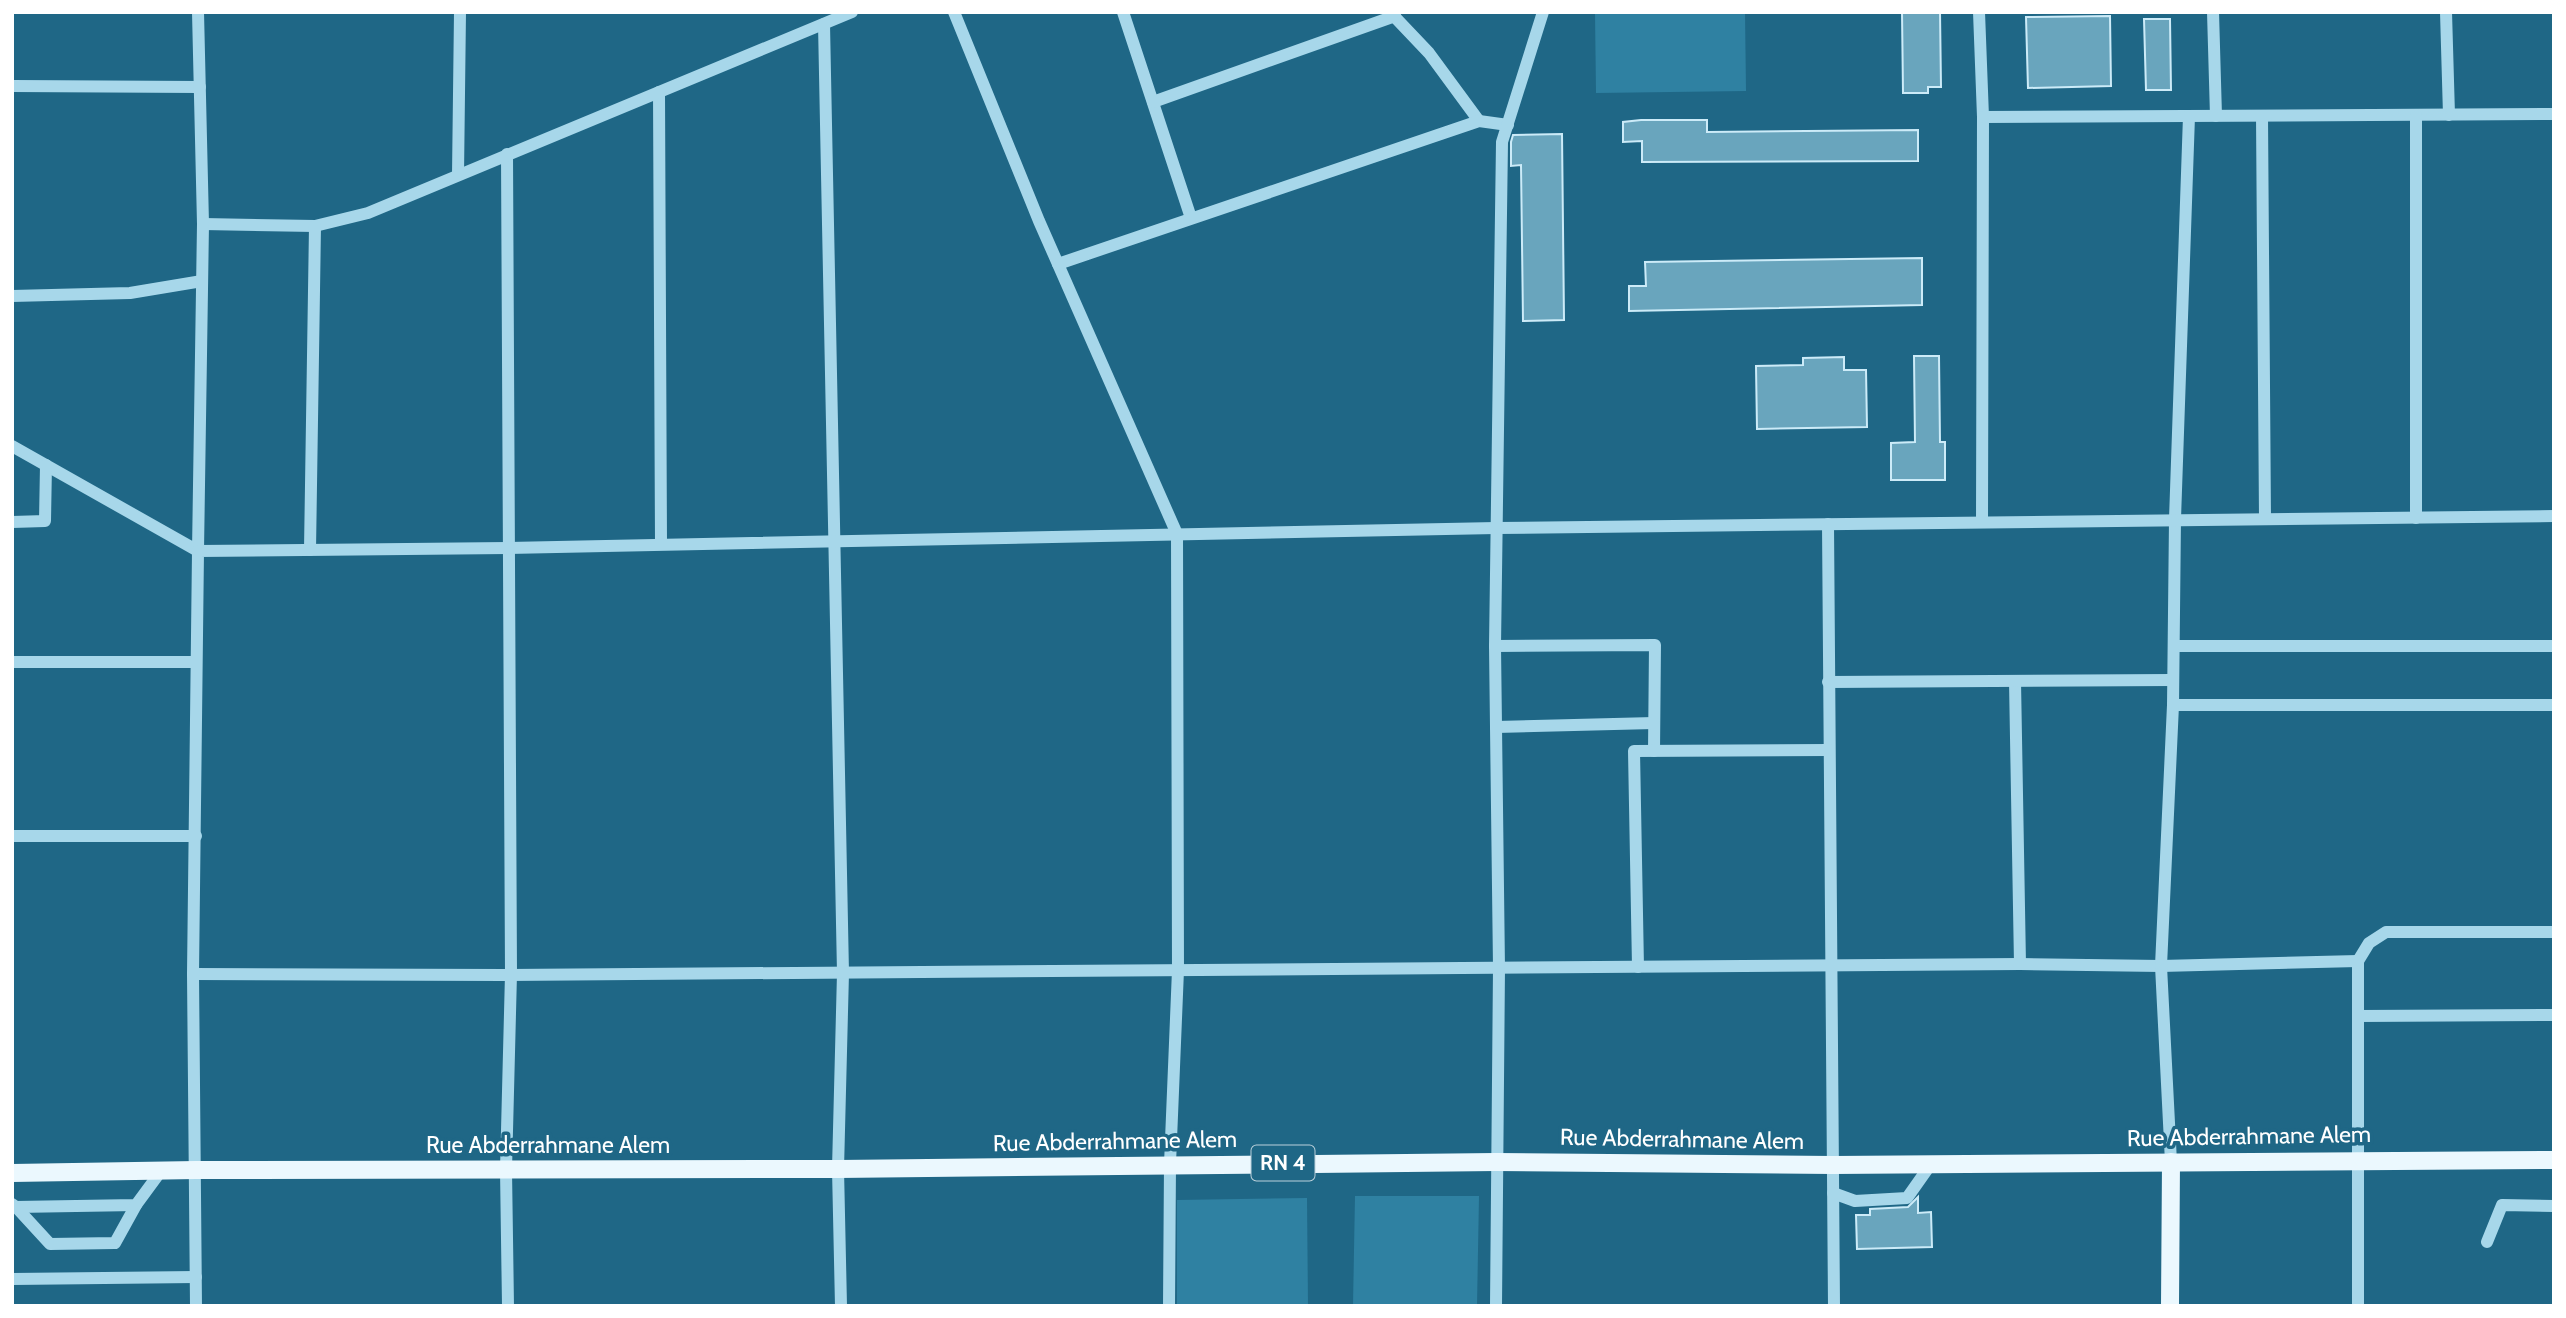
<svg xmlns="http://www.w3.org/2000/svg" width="2566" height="1318" viewBox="0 0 2566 1318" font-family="Cabin,sans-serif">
	<rect width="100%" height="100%" fill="#1f6786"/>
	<g fill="#2f81a2">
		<path d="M1745 12 1746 91 1596 93 1595 13Z"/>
		<path d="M1355 1196H1479L1477 1306H1353Z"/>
		<path d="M1307 1198 1308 1306H1177V1200Z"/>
	</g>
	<g fill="#69a5bd" stroke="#ccebf8" stroke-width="2">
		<path d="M1902 12H1940L1941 87H1928V93H1903Z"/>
		<path d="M2110 16 2111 86 2028 88 2026 17Z"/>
		<path d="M2144 19H2170L2171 90H2146Z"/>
		<path d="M1641 120H1707V132L1918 130V161L1642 162V141L1623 142V122Z"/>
		<path d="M1562 134 1564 320 1523 321 1521 165 1511 166V142L1513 135Z"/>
		<path d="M1922 258V305L1629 311V286H1646L1645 262Z"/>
		<path d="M1914 356H1939L1940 442H1945V480H1891V443L1915 442Z"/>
		<path d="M1844 357V370H1866L1867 427 1757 429 1756 366 1803 365V358Z"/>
		<path d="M1918 1197V1213L1931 1212 1932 1247 1857 1249 1856 1215H1870V1209L1908 1207Z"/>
	</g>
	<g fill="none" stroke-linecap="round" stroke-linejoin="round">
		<g stroke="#a7d7ea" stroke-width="12">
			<path d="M954 12 1039 221 1177 534 1178 970 1170 1164 1169 1306"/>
			<path d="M1123 12 1191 218"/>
			<path d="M1979 12 1983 117 1982 522"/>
			<path d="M2213 12 2216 116"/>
			<path d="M2446 12 2449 115"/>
			<path d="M1391 13 1429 53 1479 121"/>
			<path d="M824 24 843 973 838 1169 841 1306"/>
			<path d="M12 86 200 87"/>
			<path d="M659 92 661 544"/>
			<path d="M1153 102 1395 16"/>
			<path d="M2262 116 2265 519"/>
			<path d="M1983 117 2554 114"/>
			<path d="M507 154 511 974 506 1170 508 1306"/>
			<path d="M458 175 460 12"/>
			<path d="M203 224 315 226 368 213 852 12"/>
			<path d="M1058 264 1479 121 1508 125"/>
			<path d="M12 296 130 293 202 281"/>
			<path d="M12 446 198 551 203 224 198 12"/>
			<path d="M2416 518V115"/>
			<path d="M12 522 45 521 46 465"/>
			<path d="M1828 524 1834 1306"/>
			<path d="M310 550 315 226"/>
			<path d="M1495 646 1655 645 1654 751"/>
			<path d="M2174 646H2554"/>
			<path d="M12 662H195"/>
			<path d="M2015 681 2020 964"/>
			<path d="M1828 682 2173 680"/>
			<path d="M2173 705H2554"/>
			<path d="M1496 727 1654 723"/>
			<path d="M12 836H196"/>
			<path d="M1638 967 1634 751 1829 750"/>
			<path d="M193 974 505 975 2020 964 2161 966 2358 961"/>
			<path d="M2358 1016 2554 1015"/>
			<path d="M2171 1162 2161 966 2173 705 2175 519 2189 116"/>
			<path d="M1833 1193 1855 1201 1907 1198 1931 1164"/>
			<path d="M12 1204 16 1207 136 1205 161 1171"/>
			<path d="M16 1207 50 1244 115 1243 136 1205"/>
			<path d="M2487 1242 2502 1205 2554 1206"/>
			<path d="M12 1279 196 1277"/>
			<path d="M196 1306 193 974 198 551 508 548 1496 528 2554 516"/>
			<path d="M1496 1306 1499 968 1495 646 1502 142 1543 12"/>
			<path d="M2358 1306V961L2369 943 2386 932H2554"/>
		</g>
		<g stroke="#ebf8fe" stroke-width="18">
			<path d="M12 1173 196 1170 838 1169 1496 1162 1833 1165 2554 1160"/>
			<path d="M2170 1306 2171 1162"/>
		</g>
	</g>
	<g text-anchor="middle" stroke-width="7" stroke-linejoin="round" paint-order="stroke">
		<rect fill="#1f6786" stroke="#bcd1db" stroke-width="2" x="1251.5" y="1145.5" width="63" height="35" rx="5"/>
		<g font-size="21" font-weight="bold" fill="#fff">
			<text x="1283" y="1170">RN 4</text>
		</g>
		<g font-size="23" fill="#fff" stroke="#1f6786">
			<text transform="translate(2249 1136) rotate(-1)" y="8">Rue Abderrahmane Alem</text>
			<text transform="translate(1682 1139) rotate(1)" y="8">Rue Abderrahmane Alem</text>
			<text transform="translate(1115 1141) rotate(-1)" y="8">Rue Abderrahmane Alem</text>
			<text x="548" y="1153">Rue Abderrahmane Alem</text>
		</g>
	</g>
	<rect width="2566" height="1318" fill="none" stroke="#ffffff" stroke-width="28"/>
</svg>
